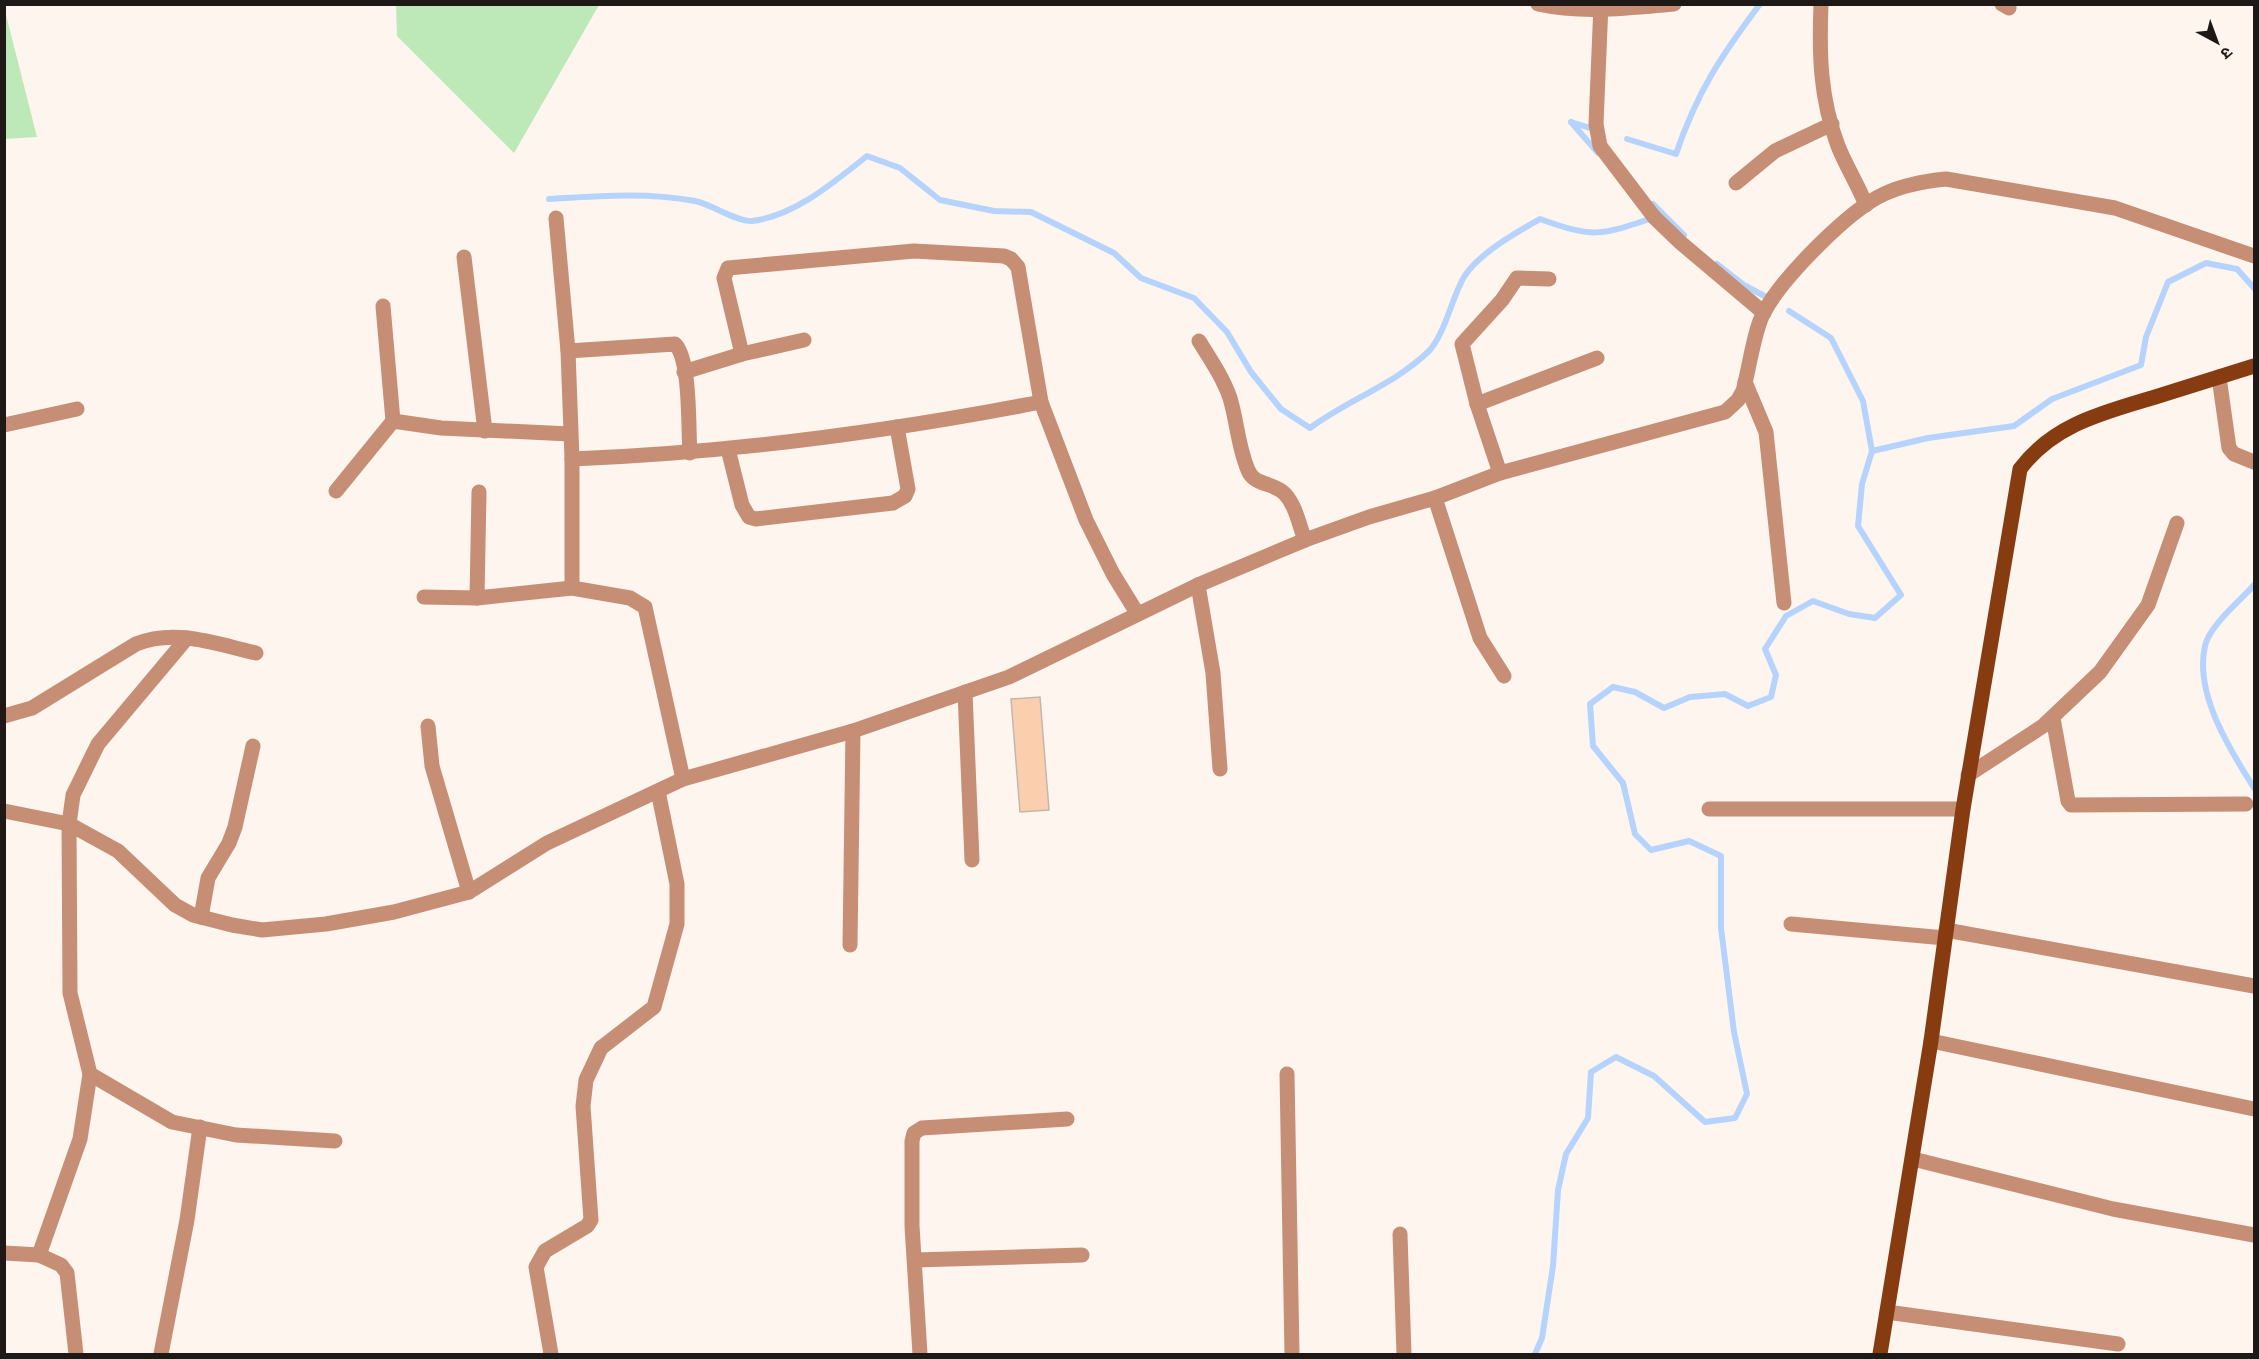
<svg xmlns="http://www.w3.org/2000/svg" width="2259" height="1359" viewBox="0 0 2259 1359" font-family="'Times New Roman','Noto Sans Devanagari',serif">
	<rect width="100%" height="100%" fill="#fef5ef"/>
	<g fill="#bde8b7">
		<path d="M396 5V4L599 5 514 153 397 36Z"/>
		<path d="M5 11 37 137 5 139Z"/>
	</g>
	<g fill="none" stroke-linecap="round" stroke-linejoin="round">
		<g stroke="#b5d3fd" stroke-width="6">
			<path d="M1571 122 1598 153"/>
			<path d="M1571 122 1593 129"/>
			<path d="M1627 139 1676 154C1697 92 1721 56 1760 4"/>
			<path d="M549 199C598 196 647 192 695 201 711 204 737 222 752 221 795 216 834 182 867 156L900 168 940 200 994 211 1031 212 1114 253 1141 278 1194 298 1227 332 1251 372 1281 409 1310 428C1348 400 1395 384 1429 351 1445 334 1452 297 1464 277 1478 254 1517 232 1540 219 1593 238 1600 236 1652 218"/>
			<path d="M1653 204 1684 235"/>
			<path d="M1717 264 1744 285 1768 298"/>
			<path d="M1872 451 1928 438 2014 426 2052 399 2141 365 2146 337 2168 282 2206 263 2237 269 2254 288"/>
			<path d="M2254 585C2241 600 2209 626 2205 646 2194 693 2230 750 2254 788"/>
			<path d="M1535 1354 1542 1338 1553 1266 1558 1190 1566 1154 1588 1118 1591 1072 1616 1057 1654 1076 1705 1122 1735 1118 1747 1094 1734 1032 1721 928V856L1689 841 1651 850 1635 834 1623 783 1593 746 1590 704 1613 687 1635 692 1664 708 1690 697 1725 694 1748 706 1771 697 1776 675 1765 649 1786 616 1813 601 1849 614 1875 618 1901 595 1858 526 1862 484 1872 451 1863 401 1831 338 1789 311"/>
		</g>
	</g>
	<path fill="#fbcfad" stroke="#c4b7ad" stroke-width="1.5" d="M1040 697 1049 810 1020 812 1011 699Z"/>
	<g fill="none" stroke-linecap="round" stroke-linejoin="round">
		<g stroke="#c68e75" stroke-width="15">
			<path d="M1538 4C1583 14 1629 8 1674 4"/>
			<path d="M1601 4 1596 124 1600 146 1654 217 1681 243 1764 313"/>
			<path d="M1821 4C1819 55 1820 98 1838 146 1846 166 1858 185 1866 205"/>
			<path d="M2002 4 2009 8"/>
			<path d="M1736 183 1775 151 1832 124"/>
			<path d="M556 218 568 351 572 459"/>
			<path d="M464 257 485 431"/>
			<path d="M383 306 393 421"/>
			<path d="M1199 341C1211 360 1223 378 1230 398 1237 421 1238 447 1248 470 1254 486 1274 482 1285 494 1296 506 1299 525 1305 540"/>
			<path d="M568 351 675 344C691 360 688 429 690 453"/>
			<path d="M742 354 724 278 728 268 914 251 1004 256 1011 259 1018 267 1041 402 1086 520 1113 574 1137 613"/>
			<path d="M684 372 742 354 804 340"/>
			<path d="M2219 377 2229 448 2234 454 2254 462"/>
			<path d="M1745 382 1766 432 1784 603"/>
			<path d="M1477 404 1597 358"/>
			<path d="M4 425 77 409"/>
			<path d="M728 449 742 505 749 517 756 519 893 503 905 496 908 489 897 427"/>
			<path d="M1500 473 1477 404 1462 344 1502 300 1517 278 1549 279"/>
			<path d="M336 491 393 421 441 428 570 434"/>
			<path d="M479 492 477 598 572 588"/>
			<path d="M1435 498 1480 638 1504 676"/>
			<path d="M1198 585 1213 673 1220 769"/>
			<path d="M424 597 477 598"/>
			<path d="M965 692 972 860"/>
			<path d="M4 716 32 708 136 644C176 628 216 644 256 653"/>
			<path d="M2053 718 2068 801 2071 805 2246 804"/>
			<path d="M428 726 432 766 469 892"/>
			<path d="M1968 775 2043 726 2100 672 2148 605 2177 523"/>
			<path d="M683 779 645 607 630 598 572 588V459C730 453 886 432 1041 402"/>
			<path d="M1709 809H1963"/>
			<path d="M4 811 69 824 118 851 175 905 193 915 232 925 262 930 326 924 394 912 469 892 547 843 683 779 853 731 1009 677 1198 585 1305 540 1369 517 1435 498 1500 473 1725 412 1738 400 1743 391C1749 370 1754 330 1764 312 1783 277 1849 210 1884 194 1903 185 1926 181 1946 179L2115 208 2254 256"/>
			<path d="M201 917 208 878 229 843 235 827 253 746"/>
			<path d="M1791 924 1945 938"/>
			<path d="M1946 930 2254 986"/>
			<path d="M850 945 853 731"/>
			<path d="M1931 1041 2254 1109"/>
			<path d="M90 1074 172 1122 236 1135 335 1141"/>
			<path d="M1287 1074 1292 1354"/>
			<path d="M1913 1159 2113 1209 2254 1235"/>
			<path d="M1400 1234 1404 1354"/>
			<path d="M4 1253 39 1255 80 1139 90 1074 70 993 69 824 73 795 98 744 187 638"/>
			<path d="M39 1255 61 1265 67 1273 76 1354"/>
			<path d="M915 1260 1082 1255"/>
			<path d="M1887 1312 2118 1344"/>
			<path d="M161 1354 187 1220 200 1127"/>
			<path d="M551 1354 536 1267 545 1251 587 1226 591 1220 583 1106 586 1080 601 1048 654 1007 677 924V884L658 791"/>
			<path d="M920 1354 912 1226V1141L914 1133 922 1128 1067 1119"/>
		</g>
		<path stroke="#873b11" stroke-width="15" d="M1880 1354 1931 1041 1963 809 2020 469C2053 425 2102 413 2152 398 2186 387 2220 377 2254 366"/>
	</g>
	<rect width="2259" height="1359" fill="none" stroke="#1e1916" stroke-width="12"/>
	<g transform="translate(2217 42) rotate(139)" stroke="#fef5ef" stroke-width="4.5" paint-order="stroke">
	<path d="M0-4.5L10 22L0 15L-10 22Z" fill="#1e1916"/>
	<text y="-9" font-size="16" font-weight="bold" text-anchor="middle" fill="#1e1916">उ</text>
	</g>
</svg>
